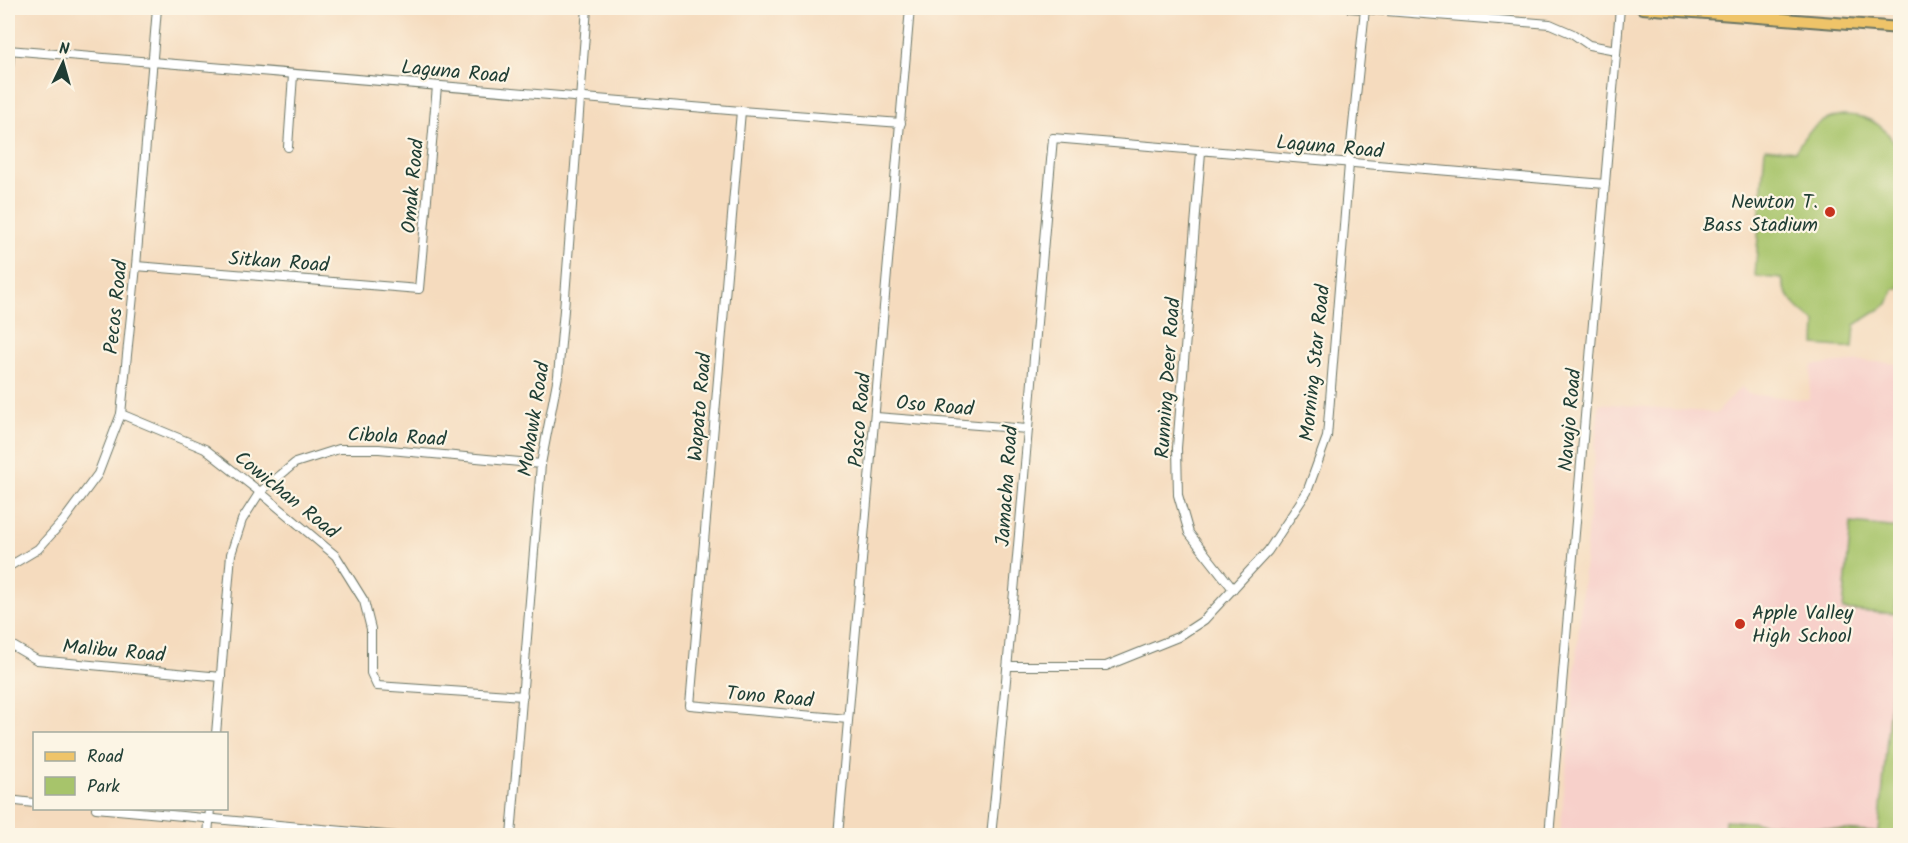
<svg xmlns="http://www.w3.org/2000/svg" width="1908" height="843" viewBox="0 0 1908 843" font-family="Kalam,sans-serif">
	<rect width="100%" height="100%" fill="#fcf5e5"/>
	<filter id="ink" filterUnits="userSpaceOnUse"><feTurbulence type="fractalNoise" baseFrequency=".0167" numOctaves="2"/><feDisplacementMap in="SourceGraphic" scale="12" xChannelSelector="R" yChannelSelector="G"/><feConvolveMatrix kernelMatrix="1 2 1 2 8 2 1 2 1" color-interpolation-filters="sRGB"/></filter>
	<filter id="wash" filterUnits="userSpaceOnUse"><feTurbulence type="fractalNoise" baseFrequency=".008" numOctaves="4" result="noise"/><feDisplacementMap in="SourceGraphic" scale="24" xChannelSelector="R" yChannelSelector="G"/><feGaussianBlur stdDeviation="1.35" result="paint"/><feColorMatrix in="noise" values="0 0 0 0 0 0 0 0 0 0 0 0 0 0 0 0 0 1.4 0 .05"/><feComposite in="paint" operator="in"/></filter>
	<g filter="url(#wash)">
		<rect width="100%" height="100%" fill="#f5dbbe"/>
		<path fill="#f7d0ca" d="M1864 361 1900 364V835L1560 836 1599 403 1717 413 1741 387 1749 394 1809 400 1812 365Z"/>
		<g fill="#a7c46b" stroke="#638050" stroke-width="1.5">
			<path d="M1842 115C1871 114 1890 129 1900 155V289H1894L1888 304 1855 325 1853 348 1815 345 1816 322C1800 311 1786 299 1782 279L1755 276 1765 148 1796 151C1805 131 1821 119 1842 115Z"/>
			<path d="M1851 523 1900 528V556L1895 614 1843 610Z"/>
			<path d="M1900 583V835H1724L1725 820 1879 833Z"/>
		</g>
	</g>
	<g filter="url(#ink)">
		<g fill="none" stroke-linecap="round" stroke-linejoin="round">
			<defs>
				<g id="minor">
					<path d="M1349 8 1550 24 1573 34 1589 45 1616 50"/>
					<path d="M1774 17 1775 8"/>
					<path d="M8 50 741 111 901 123"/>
					<path d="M8 85 10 51"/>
					<path d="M741 111 690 705 848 719"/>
					<path d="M288 147 293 75"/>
					<path d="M1201 152 1177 448 1178 495 1189 533 1233 589"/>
					<path d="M136 266 419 289 437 86"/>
					<path d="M121 414 205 449 260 492 336 556 364 601 371 629V673L377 686 523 696"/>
					<path d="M876 417 1027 429"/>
					<path d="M8 567 38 549 64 520 98 474 121 414 136 266 157 8"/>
					<path d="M8 643 37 660 221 677"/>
					<path d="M1009 666H1106L1178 637 1204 620 1268 551 1307 492 1327 437 1349 164 1365 9"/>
					<path d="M216 734 231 554 242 520 260 492 295 463 339 449H379L541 464"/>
					<path d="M8 800 34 803"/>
					<path d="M96 808 397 836"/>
					<path d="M208 836 210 808"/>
					<path d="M511 836 541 464 558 376 564 310 587 8"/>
					<path d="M838 836 910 8"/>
					<path d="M991 836C1015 603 1032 371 1053 138L1605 184"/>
					<path d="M1549 836 1620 8"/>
				</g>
				<path id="major" d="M1642 8 1900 28"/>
			</defs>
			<use href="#minor" stroke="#6a7464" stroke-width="10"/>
			<use href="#major" stroke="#6a7464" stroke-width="14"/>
			<use href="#minor" stroke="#fff" stroke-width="8"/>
			<use href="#major" stroke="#efc469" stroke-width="10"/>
		</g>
	</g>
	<g fill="#c8321e" stroke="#fcf5e5" stroke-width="2">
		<circle cx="1830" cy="212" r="6"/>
		<circle cx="1740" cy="624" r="6"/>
	</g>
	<g text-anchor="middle" stroke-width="4.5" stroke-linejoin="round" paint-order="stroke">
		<g font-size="20" fill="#1f3d34" stroke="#fcf5e5">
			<text transform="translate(455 71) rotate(5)" y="7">Laguna Road</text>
			<text transform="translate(1330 146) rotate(5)" y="7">Laguna Road</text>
			<text transform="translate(412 186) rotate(-85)" y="7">Omak Road</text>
			<text transform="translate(279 261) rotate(4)" y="7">Sitkan Road</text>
			<text transform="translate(115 307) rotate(-84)" y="7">Pecos Road</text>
			<text transform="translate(1314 363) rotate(-84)" y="7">Morning Star Road</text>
			<text transform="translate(1167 378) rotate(-86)" y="7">Running Deer Road</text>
			<text transform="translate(935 405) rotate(5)" y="7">Oso Road</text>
			<text transform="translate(699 407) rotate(-85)" y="7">Wapato Road</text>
			<text transform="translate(533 419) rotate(-81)" y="7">Mohawk Road</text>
			<text transform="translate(859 420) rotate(-85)" y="7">Pasco Road</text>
			<text transform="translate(1569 420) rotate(-85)" y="7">Navajo Road</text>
			<text transform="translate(397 436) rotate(3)" y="7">Cibola Road</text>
			<text transform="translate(1006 486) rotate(-86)" y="7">Jamacha Road</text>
			<text transform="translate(287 494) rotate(39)" y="7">Cowichan Road</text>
			<text transform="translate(114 650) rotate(5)" y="7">Malibu Road</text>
			<text transform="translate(770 696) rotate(5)" y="7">Tono Road</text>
		</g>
		<g font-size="20" fill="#1f3d34" stroke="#fcf5e5" text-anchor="end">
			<text x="1818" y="208">Newton T.<tspan x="1818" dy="23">Bass Stadium</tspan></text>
			<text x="1752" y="619" text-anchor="start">Apple Valley<tspan x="1752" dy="23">High School</tspan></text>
		</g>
	</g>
	<rect width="1908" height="843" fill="none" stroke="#fcf5e5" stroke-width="30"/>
	<rect x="33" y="732" width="195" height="78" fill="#fcf5e5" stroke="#a4ab9e" stroke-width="1.5"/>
	<rect x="45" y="752" width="30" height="9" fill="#efc469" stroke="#a4ab9e" stroke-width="1.5"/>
	<text x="87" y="762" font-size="18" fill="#1f3d34">Road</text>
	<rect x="45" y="777" width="30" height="18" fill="#a7c46b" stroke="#a4ab9e" stroke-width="1.5"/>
	<text x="87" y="792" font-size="18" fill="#1f3d34">Park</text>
	<g transform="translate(63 63) rotate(5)" stroke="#fcf5e5" stroke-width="4.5" paint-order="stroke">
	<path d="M0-4.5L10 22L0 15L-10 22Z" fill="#1f3d34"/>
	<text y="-9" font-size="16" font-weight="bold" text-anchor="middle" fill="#1f3d34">N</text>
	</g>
</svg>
